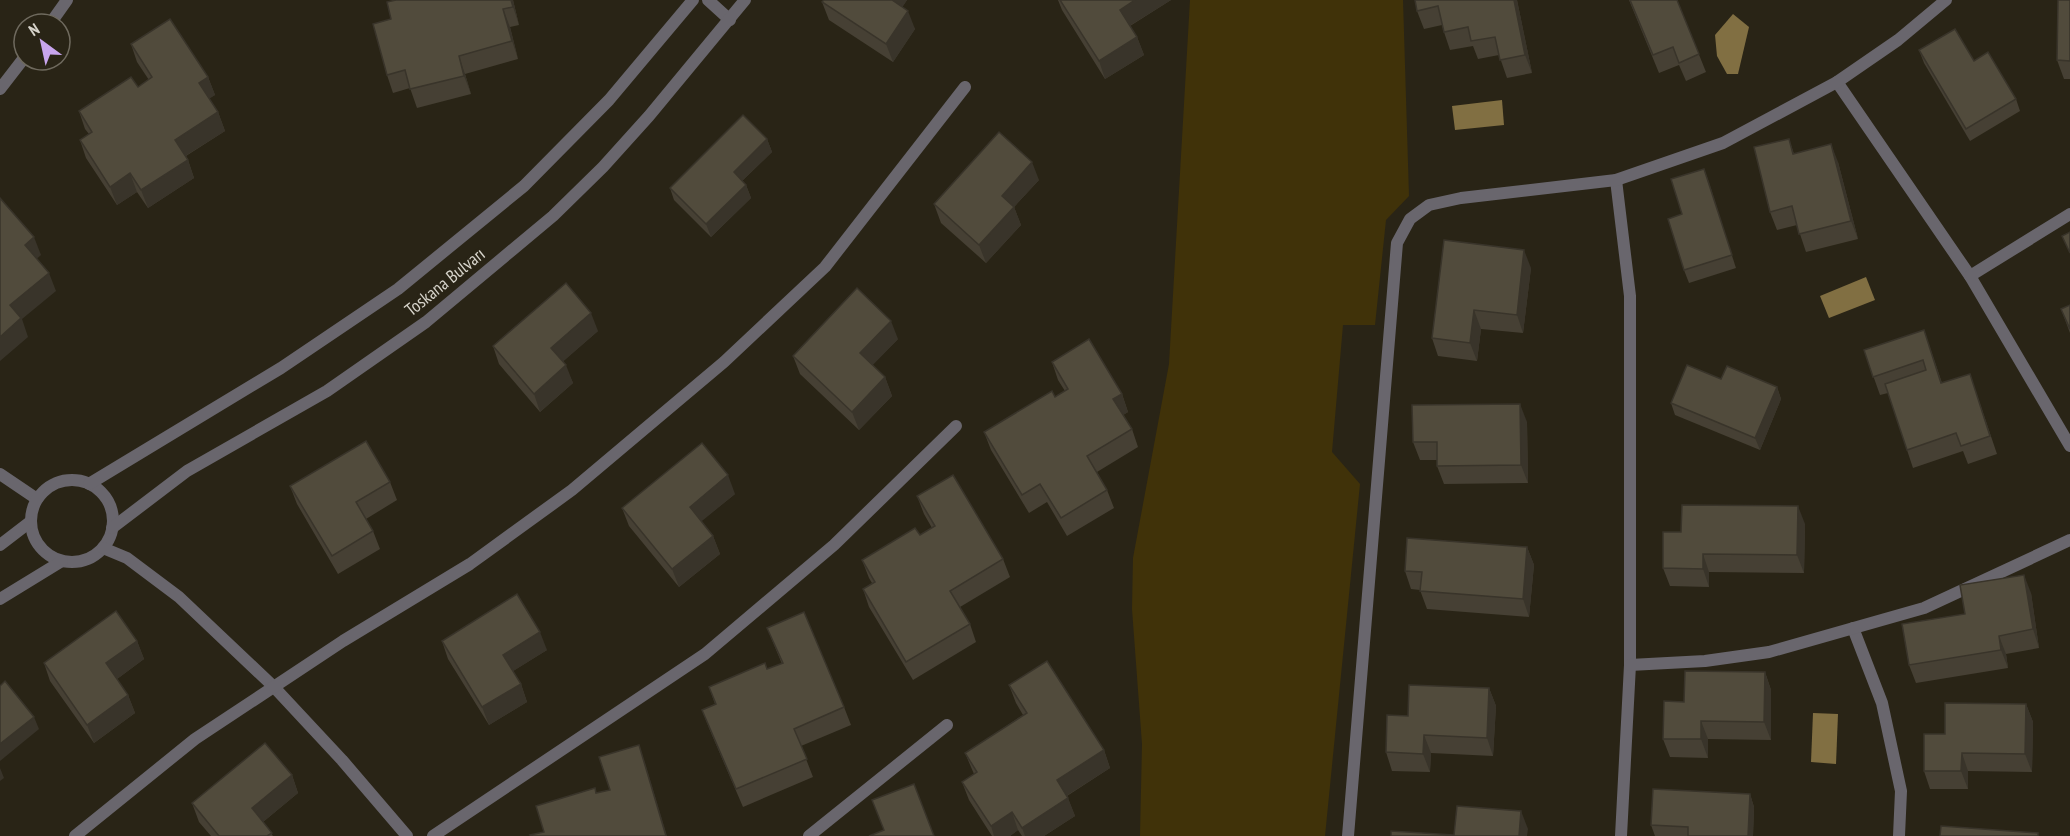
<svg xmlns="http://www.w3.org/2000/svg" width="2070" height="836" viewBox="0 0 2070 836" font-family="'PT Sans Narrow',sans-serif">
	<rect width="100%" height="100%" fill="#292416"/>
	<path fill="#403209" d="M1190 0H1403L1409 196 1386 220 1375 325H1343L1332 452 1360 484 1325 836H1140L1142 744 1132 609 1133 558 1169 364Z"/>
	<g fill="#816f42">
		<path d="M1733 14 1749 27 1738 74H1727L1717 56 1715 35Z"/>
		<path d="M1502 100 1504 125 1455 130 1452 106Z"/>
		<path d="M1866 277 1875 300 1829 318 1820 296Z"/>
		<path d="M1813 713 1838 714 1836 764 1811 762Z"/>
	</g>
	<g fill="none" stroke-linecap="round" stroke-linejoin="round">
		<g stroke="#69666d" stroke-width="12">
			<path d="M708 0 730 20"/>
			<path d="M50 24 67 0"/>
			<path d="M1837 82 1970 276"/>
			<path d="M0 89 24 58"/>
			<path d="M1616 180 1630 296V665L1621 836"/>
			<path d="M2070 214 1970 276 2070 446"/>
			<path d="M0 474 37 499"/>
			<circle cx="72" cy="521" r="41"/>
			<path d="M89 484 281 368 398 289 524 186 609 100 693 0"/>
			<path d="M112 528 187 471 327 391 426 322 553 216 603 167 649 116 745 0"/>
			<path d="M0 545 30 522"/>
			<path d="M103 548 127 558 179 597 273 686 342 760 407 836"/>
			<path d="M0 599 62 561"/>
			<path d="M1853 628 1882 703 1901 791 1899 836"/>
			<path d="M1630 665 1705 661 1769 652 1924 608 2070 540"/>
			<path d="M75 836 195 739 343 641 470 564 572 490 724 362 825 267 965 87"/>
			<path d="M433 836 705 654 834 545 956 426"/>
			<path d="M809 836 947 725"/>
			<path d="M1348 836 1397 243 1410 219 1429 205 1461 198 1616 180 1723 143 1837 82 1898 40 1946 0"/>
		</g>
	</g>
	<g fill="#464034">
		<path d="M396 0H513L519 25 510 27 518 59 465 74 471 94 417 108 410 88 393 93 387 75 391 19Z"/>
		<path d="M824 0H907L902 7 915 29 893 62 829 20 822 2Z"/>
		<path d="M1058 0H1171L1130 26 1137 37 1144 55 1105 79 1062 10Z"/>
		<path d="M1415 0H1517L1532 73 1507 78 1499 55 1478 59 1473 46 1450 50 1444 32 1442 25 1424 29 1417 11Z"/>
		<path d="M1629 0H1677L1706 72 1686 81 1679 65 1659 73Z"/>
		<path d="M2070 0V79H2064L2057 60Z"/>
		<path d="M131 44 208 77 215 95 209 98 218 112 225 131 186 156 188 160 194 178 148 208 137 192 117 205 86 158 80 140 89 134 85 129 79 111 138 87 149 80 137 62Z"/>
		<path d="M1919 50 1974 61 2016 99 2020 111 1970 141 1924 63Z"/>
		<path d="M767 139 772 152 742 181 746 185 751 198 711 237 674 200 670 188Z"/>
		<path d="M1789 139 1794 154 1838 162 1858 239 1806 252 1797 225 1777 230 1770 212Z"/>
		<path d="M1704 169 1736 268 1689 283 1684 270 1682 214Z"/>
		<path d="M1039 180 1014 207 1021 225 986 263 941 223 934 204Z"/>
		<path d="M1531 268 1523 333 1481 329 1477 361 1438 356 1432 338Z"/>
		<path d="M2070 305V333L2061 309Z"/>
		<path d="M1924 330 1942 383 1976 392 1997 454 1968 464 1963 451 1913 468 1888 393 1880 395 1864 350Z"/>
		<path d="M598 331 563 361 573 383 540 412 499 364 493 346Z"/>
		<path d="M898 339 872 365 885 377 892 396 859 430 800 374 793 356Z"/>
		<path d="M1052 362 1122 394 1128 412 1123 415 1132 429 1138 447 1097 472 1107 490 1114 508 1067 536 1047 502 1029 513 991 450 984 432 1055 397 1065 391 1058 380Z"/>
		<path d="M1721 379 1777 387 1781 399 1760 450 1675 415 1671 403Z"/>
		<path d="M1527 422 1528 483 1444 484 1437 466V460H1420L1413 442Z"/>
		<path d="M390 482 397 500 366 519 373 531 380 549 338 574 297 504 290 486Z"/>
		<path d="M735 494 701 521 713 536 720 554 679 587 629 526 622 508Z"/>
		<path d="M917 496 1003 559 1010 577 960 607 970 624 976 642 913 680 869 607 863 589 872 583 869 578 862 560 920 535 932 528 924 514Z"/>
		<path d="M1805 524 1804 573 1709 572V587L1670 586 1663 568 1681 532Z"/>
		<path d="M1527 547 1534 565 1529 617 1427 609 1420 590 1411 589 1405 571Z"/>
		<path d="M2031 593 2039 648 2006 654 2008 668 1916 683 1909 665 1965 614Z"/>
		<path d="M767 628 844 707 851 725 801 746 813 777 743 807 709 728 702 710 715 704 709 687 767 669 782 664Z"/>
		<path d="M137 641 144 659 117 679 128 695 135 713 94 743 50 681 44 663Z"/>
		<path d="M442 641 547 650 513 671 521 684 527 702 489 725 448 659Z"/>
		<path d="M1765 672 1771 690V740L1708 739V758L1670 757 1663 739 1684 702Z"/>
		<path d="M1009 685 1104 750 1110 768 1067 796 1075 816 1044 836H1022L1018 830 1010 836H992L969 800 962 782 974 774 965 753 1023 715 1016 703Z"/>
		<path d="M1489 688 1496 706 1493 756 1431 753 1430 772 1392 771 1386 752 1408 716Z"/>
		<path d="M2026 704 2033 722 2032 772 1968 771V789H1930L1924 771 1945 734Z"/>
		<path d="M292 775 298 793 263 822 273 836H211L199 822 192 803Z"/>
		<path d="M1750 794 1754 807 1753 836H1655L1651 825Z"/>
	</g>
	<g fill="#39342a">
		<path d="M511 0H513L519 25 513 7Z"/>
		<path d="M890 0H907L896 17Z"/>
		<path d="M1135 0H1171L1126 28 1120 10Z"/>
		<path d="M1514 0H1517L1532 73 1525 55Z"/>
		<path d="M503 9 510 27 518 59 512 41Z"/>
		<path d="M908 11 915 29 893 62 886 44Z"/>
		<path d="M1137 37 1144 55 1105 79 1099 61Z"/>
		<path d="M459 56 465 74 471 94 464 76Z"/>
		<path d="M208 77 215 95 206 101 199 83Z"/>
		<path d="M218 112 225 131 182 158 175 140Z"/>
		<path d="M767 139 772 152 738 185 734 172Z"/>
		<path d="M1831 144 1838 162 1858 239 1851 221Z"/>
		<path d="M188 160 194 178 148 208 141 190Z"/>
		<path d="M1032 162 1039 180 1014 207 1021 225 986 263 979 245 1002 196Z"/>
		<path d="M1704 169 1709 182 1736 268 1732 255Z"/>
		<path d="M130 173 137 192 117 205 110 187Z"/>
		<path d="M746 185 751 198 711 237 706 224Z"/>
		<path d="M34 237 41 255 32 263 25 245Z"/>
		<path d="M1524 250 1531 268 1523 333 1517 315Z"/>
		<path d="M49 273 56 291 22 319 28 337 0 361V337L10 305Z"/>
		<path d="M1474 310 1481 329 1477 361 1470 343Z"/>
		<path d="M591 313 598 331 558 366 551 348Z"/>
		<path d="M891 321 898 339 867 371 860 353Z"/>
		<path d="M566 365 573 383 540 412 534 394Z"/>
		<path d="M885 377 892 396 859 430 852 412Z"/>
		<path d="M1777 387 1781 399 1760 450 1755 438Z"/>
		<path d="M1122 394 1128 412 1120 417 1113 399Z"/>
		<path d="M1520 404 1527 422 1528 483 1521 465Z"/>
		<path d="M728 475 735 494 697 525 690 507Z"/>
		<path d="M1798 506 1805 524 1804 573 1797 555Z"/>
		<path d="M713 536 720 554 679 587 672 569Z"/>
		<path d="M1527 547 1534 565 1529 617 1523 599Z"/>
		<path d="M1703 554 1709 572V587L1703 569Z"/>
		<path d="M2024 575 2031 593 2039 648 2033 629Z"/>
		<path d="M540 632 547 650 510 673 503 655Z"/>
		<path d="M1999 636 2006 654 2008 668 2001 650Z"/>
		<path d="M137 641 144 659 113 682 106 663Z"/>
		<path d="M1765 672 1771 690V740L1764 722Z"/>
		<path d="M521 684 527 702 489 725 482 707Z"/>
		<path d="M1489 688 1496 706 1493 756 1487 738Z"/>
		<path d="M128 695 135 713 94 743 87 725Z"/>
		<path d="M2026 704 2033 722 2032 772 2025 754Z"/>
		<path d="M34 717 39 729 0 761V744Z"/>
		<path d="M1701 721 1708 739V758L1701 739Z"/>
		<path d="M1424 735 1431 753 1430 772 1423 754Z"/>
		<path d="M639 745 645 763 667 836H666Z"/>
		<path d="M1104 750 1110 768 1063 798 1057 780Z"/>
		<path d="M1962 753 1968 771V789L1961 771Z"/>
		<path d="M0 768 4 778 0 781Z"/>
		<path d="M292 775 298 793 258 826 252 808Z"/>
		<path d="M1750 794 1754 807 1753 836H1748Z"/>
		<path d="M1068 798 1075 816 1044 836H1025L1022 828Z"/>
		<path d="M1521 811 1528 829 1527 836H1519Z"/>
		<path d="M1012 812 1018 830 1010 836H994L991 826Z"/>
	</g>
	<g fill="#514b3c" stroke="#39342a" stroke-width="1.5">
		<path d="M396 0H511L513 7 503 9 512 41 459 56 464 76 410 89 405 70 387 75 373 24 391 19 387 2Z"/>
		<path d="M824 0H892L908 11 886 44 822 2Z"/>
		<path d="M1060 0H1135L1120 10 1137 37 1099 61Z"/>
		<path d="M1415 0H1514L1525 55 1500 60 1495 37 1471 41 1468 27 1444 32 1438 6 1417 11Z"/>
		<path d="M1630 0H1677L1699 54 1679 63 1673 47 1653 55Z"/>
		<path d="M2058 0H2070V61L2057 60Z"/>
		<path d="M170 19 208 77 199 83 218 112 175 140 188 160 141 190 130 173 110 187 80 140 92 132 79 111 131 77 138 87 152 77 131 44Z"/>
		<path d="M1955 29 1974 61 1988 52 2016 99 1966 129 1919 50Z"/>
		<path d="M743 115 767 139 734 172 746 185 706 224 670 188Z"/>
		<path d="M999 132 1032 162 1002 196 1014 207 979 245 934 204Z"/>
		<path d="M1789 139 1793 154 1831 144 1851 221 1799 234 1792 206 1770 212 1754 147Z"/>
		<path d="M1704 169 1732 255 1684 270 1668 219 1682 214 1671 179Z"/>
		<path d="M0 198 34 237 25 245 49 273 10 305 21 318 0 337Z"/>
		<path d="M2070 232V253L2062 236Z"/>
		<path d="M1444 240 1524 250 1517 315 1474 310 1470 343 1432 338Z"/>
		<path d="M566 283 591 313 551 348 566 365 534 394 493 346Z"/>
		<path d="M857 288 891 321 860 353 885 377 852 412 793 356Z"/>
		<path d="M2070 305V329L2061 309Z"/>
		<path d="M1924 330 1941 383 1970 374 1990 436 1961 446 1956 433 1907 450 1885 384 1926 370 1923 360 1873 377 1864 350Z"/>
		<path d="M1089 339 1122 394 1113 399 1132 429 1087 456 1107 490 1061 518 1040 484 1022 495 984 432 1052 391 1055 397 1068 389 1052 362Z"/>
		<path d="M1687 365 1721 379 1727 366 1777 387 1755 438 1671 403Z"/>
		<path d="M1520 404 1521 465 1437 466V442H1413L1412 405Z"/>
		<path d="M366 441 390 482 356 502 373 531 332 556 290 486Z"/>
		<path d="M702 443 728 475 690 507 713 536 672 569 622 508Z"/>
		<path d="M953 475 1003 559 950 591 970 624 906 662 863 589 875 582 862 560 915 528 920 535 935 526 917 496Z"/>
		<path d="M1682 505 1798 506 1797 555 1703 554V569L1663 568V532H1681Z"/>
		<path d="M1407 538 1527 547 1523 599 1420 591 1422 572 1405 571Z"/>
		<path d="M2024 575 2033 629 1999 636 2001 650 1909 665 1902 624 1965 614 1960 585Z"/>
		<path d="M517 594 540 632 503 655 521 684 482 707 442 641Z"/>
		<path d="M116 611 137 641 106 663 128 695 87 725 44 663Z"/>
		<path d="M804 612 844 707 794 729 807 759 736 789 702 710 716 704 709 687 765 663 767 669 783 663 767 628Z"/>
		<path d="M1047 661 1104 750 1057 780 1068 798 1022 828 1012 812 991 826 962 782 977 772 965 753 1027 713 1009 685Z"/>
		<path d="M1685 671 1765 672 1764 722 1701 721V739H1663L1664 701 1684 702Z"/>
		<path d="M5 681 34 717 0 744V686Z"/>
		<path d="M1409 685 1489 688 1487 738 1424 735 1423 754 1386 752 1387 715 1408 716Z"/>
		<path d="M1945 703 2026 704 2025 754 1962 753 1961 771H1924V734H1945Z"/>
		<path d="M265 743 292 775 252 808 272 833 267 836H219L192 803Z"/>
		<path d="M639 745 666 836H531L530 835 544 832 536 806 595 788 596 793 610 790 599 757Z"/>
		<path d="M914 784 934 836H869L884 830 872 800Z"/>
		<path d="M1653 789 1750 794 1748 836H1688V827L1651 825Z"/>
		<path d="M1457 806 1521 811 1519 836H1391V831L1454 835Z"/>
		<path d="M1941 826 2038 833V836H1940Z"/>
	</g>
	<g text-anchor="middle" stroke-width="5" stroke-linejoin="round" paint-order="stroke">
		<g font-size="18" fill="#d7d4cb" stroke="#292416">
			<text transform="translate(445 282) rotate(-39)" y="6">Toskana Bulvarı</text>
		</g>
	</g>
	<g transform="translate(42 42) rotate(327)"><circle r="28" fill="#292416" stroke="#6f6a5e" stroke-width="1.5"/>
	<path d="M0-4.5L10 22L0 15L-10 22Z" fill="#c8a5ee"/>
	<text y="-9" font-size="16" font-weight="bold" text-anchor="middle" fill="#d7d4cb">N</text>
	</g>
</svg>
